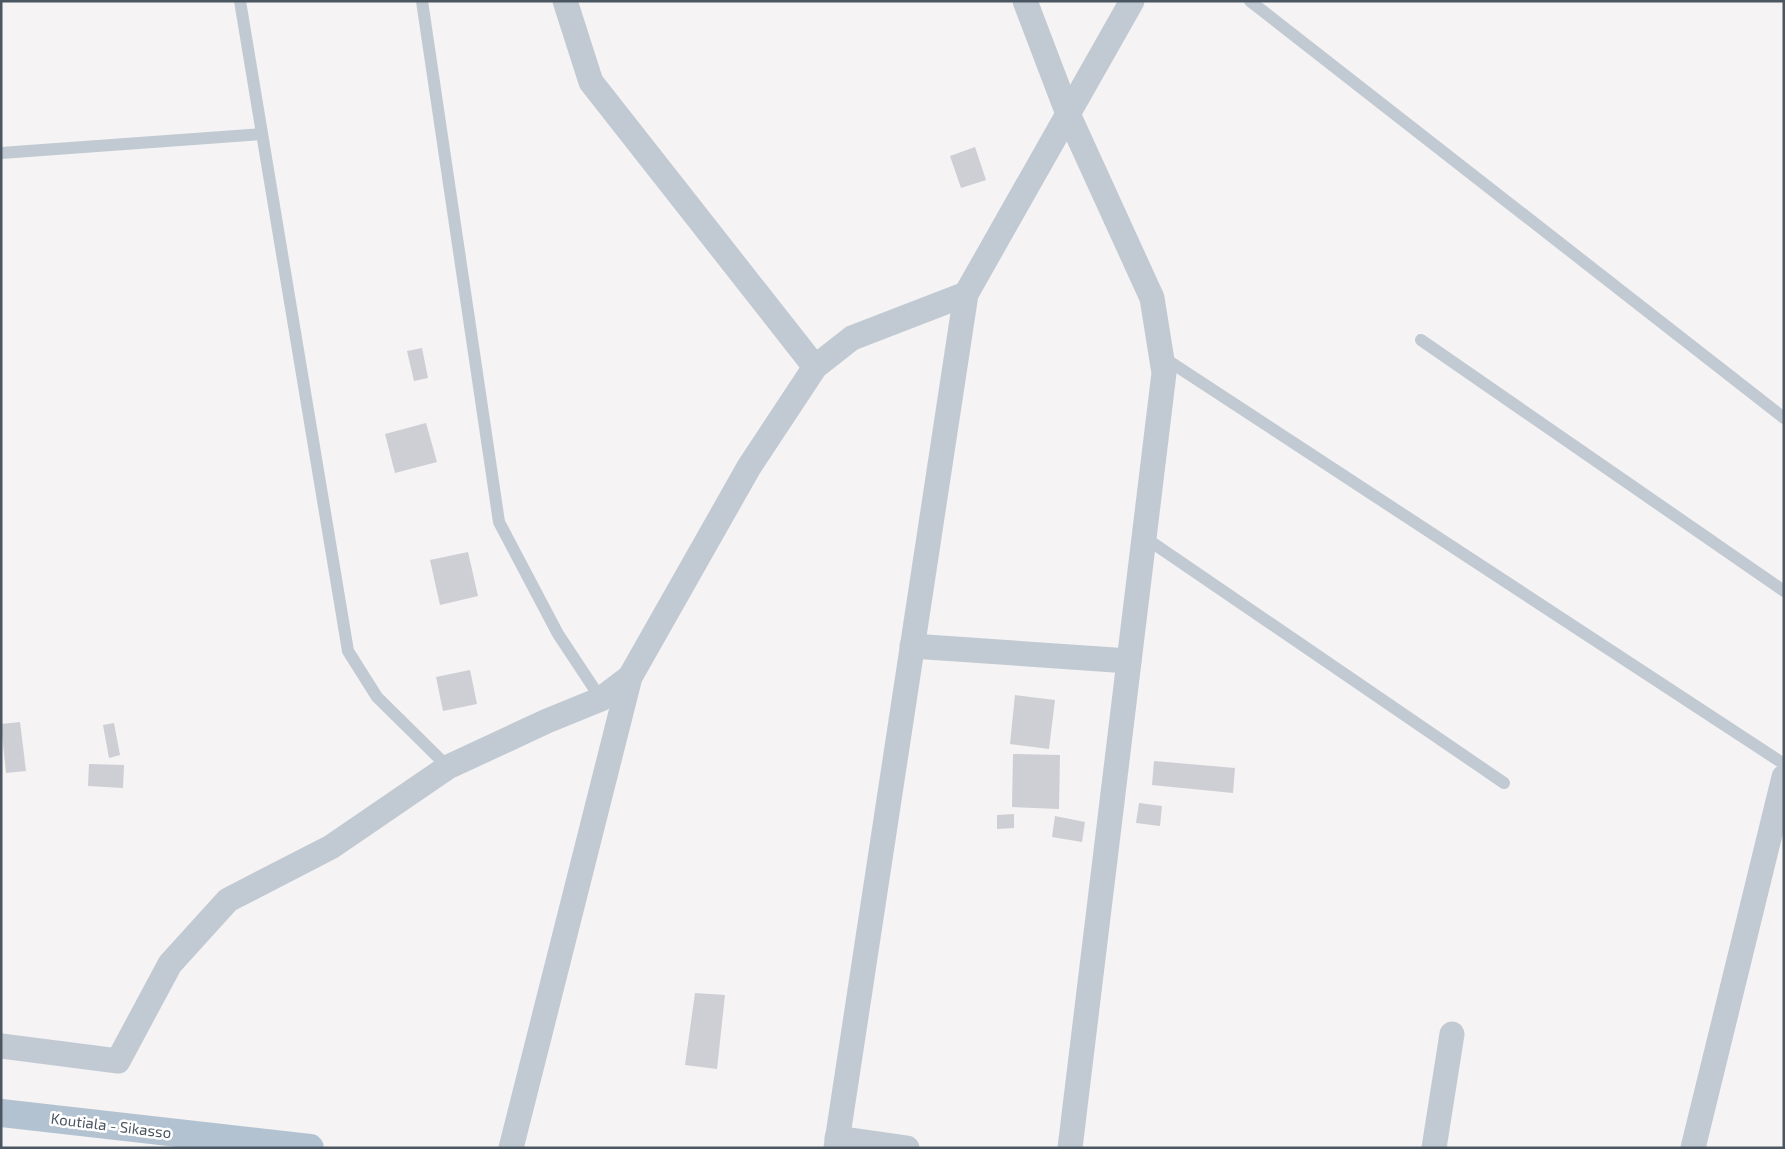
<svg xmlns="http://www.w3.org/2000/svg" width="1785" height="1149" viewBox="0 0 1785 1149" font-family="'Exo 2',sans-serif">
	<rect width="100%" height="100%" fill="#f5f3f3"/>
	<g fill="#cdcfd5">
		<path d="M975 147 986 180 961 188 950 156Z"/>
		<path d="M422 348 428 378 414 381 407 351Z"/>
		<path d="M426 423 437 462 395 473 385 434Z"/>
		<path d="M468 552 478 596 440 605 430 560Z"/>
		<path d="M470 670 477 704 443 711 436 677Z"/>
		<path d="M1015 695 1055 700 1049 749 1010 744Z"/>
		<path d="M20 722 26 771 6 773 1 724Z"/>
		<path d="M114 723 120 755 109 758 103 725Z"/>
		<path d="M1013 754 1060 755 1059 809 1012 807Z"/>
		<path d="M1154 761 1235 768 1233 793 1152 785Z"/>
		<path d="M89 764 124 765 123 788 88 786Z"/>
		<path d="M1139 803 1162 806 1160 826 1136 823Z"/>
		<path d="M1014 814V828L997 829V815Z"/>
		<path d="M1055 816 1085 822 1082 842 1052 837Z"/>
		<path d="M695 993 725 995 717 1069 685 1065Z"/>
	</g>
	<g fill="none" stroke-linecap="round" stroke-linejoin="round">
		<g stroke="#c1cad2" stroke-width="12">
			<path d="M240 1 348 651 377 697 448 767"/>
			<path d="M422 1 499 522 558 634 601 699"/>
			<path d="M1250 1 1784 418"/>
			<path d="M1 153 262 134"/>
			<path d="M1421 340 1784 591"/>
			<path d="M1161 356 1784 764"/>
			<path d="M1144 537 1504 783"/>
		</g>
		<g stroke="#c1cad2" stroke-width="25">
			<path d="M565 1 591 82 815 367"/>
			<path d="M1025 1 1068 114 1152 298 1164 373 1070 1148"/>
			<path d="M912 646 1129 661"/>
			<path d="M1 1046 118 1061 170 964 228 900 331 847 448 767 547 721 601 699 630 677"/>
			<path d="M837 1138 907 1148"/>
			<path d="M511 1148 630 677 749 467 815 367 852 338 966 294"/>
			<path d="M836 1148 966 294 1132 1"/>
			<path d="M1434 1148 1452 1034"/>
			<path d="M1693 1148 1784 777"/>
		</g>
		<path stroke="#b3c2d1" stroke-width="28" d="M1 1113 310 1148"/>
	</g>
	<g text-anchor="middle" stroke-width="5" stroke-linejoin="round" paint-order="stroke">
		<g font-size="15" fill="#4a5661" stroke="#fff">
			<text transform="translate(111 1126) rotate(7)" y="5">Koutiala - Sikasso</text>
		</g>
	</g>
	<rect width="1785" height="1149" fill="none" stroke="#4a5661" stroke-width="5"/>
</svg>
